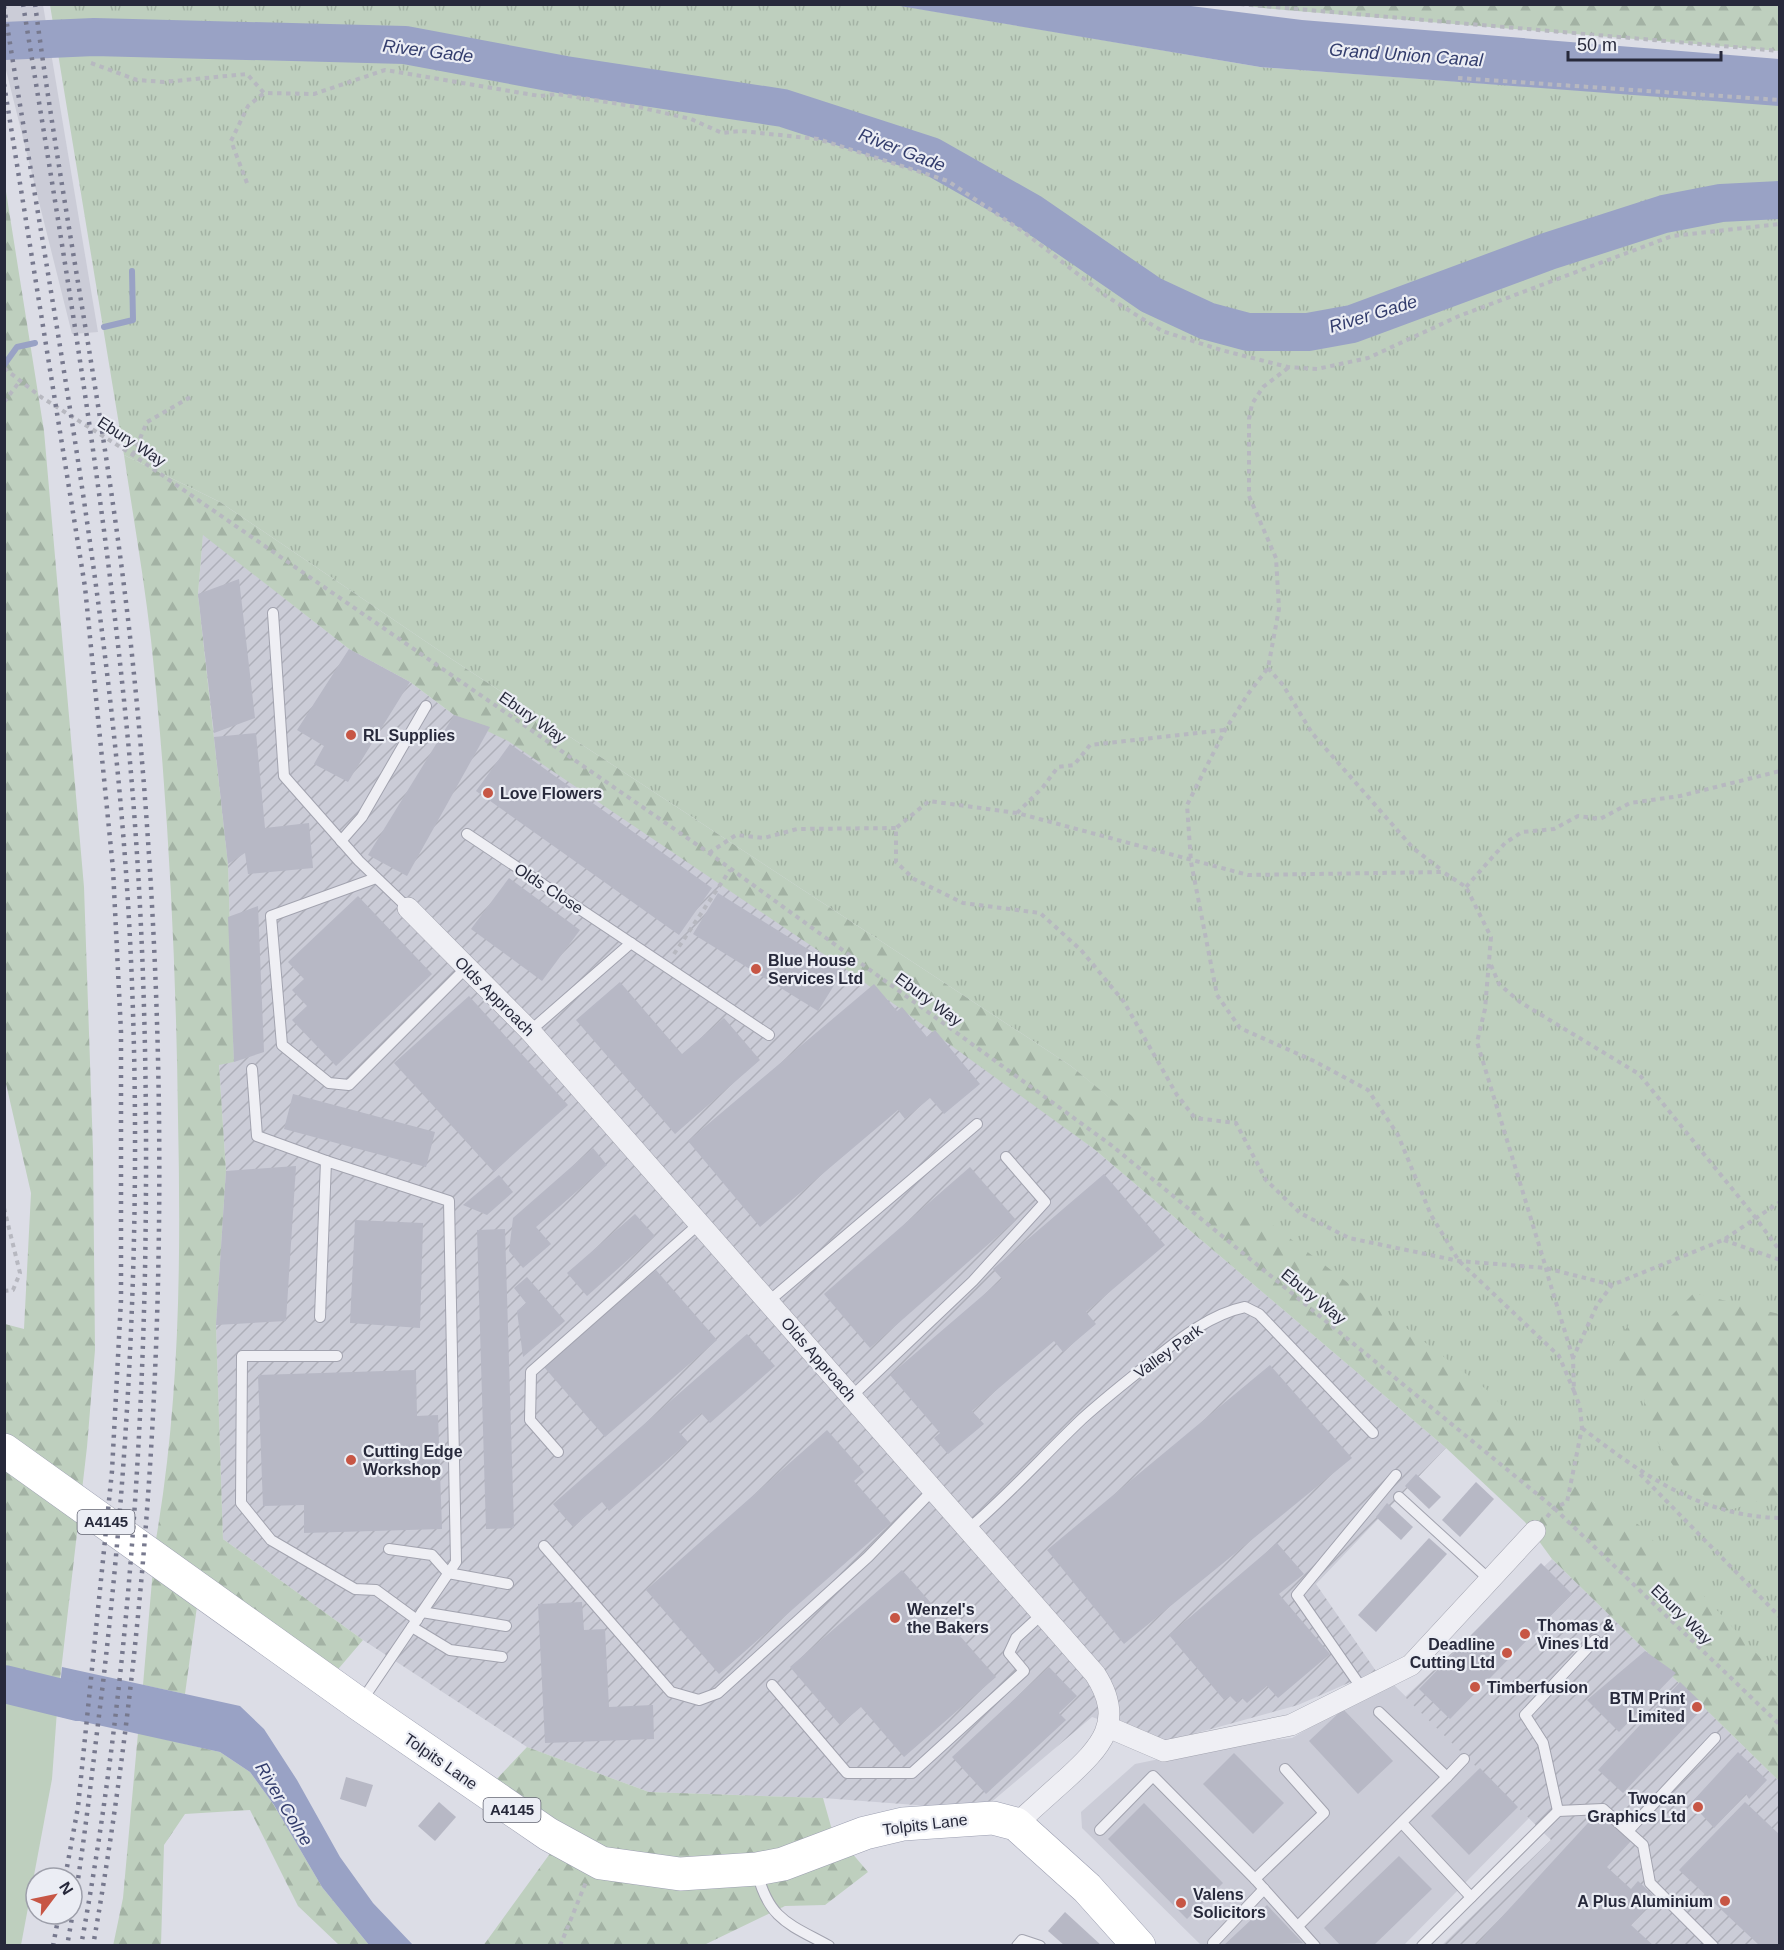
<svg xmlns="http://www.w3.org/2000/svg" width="1784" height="1950" viewBox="0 0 1784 1950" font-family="Helvetica,sans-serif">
	<defs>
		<pattern id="industrial-furrows" width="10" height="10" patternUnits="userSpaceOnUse" patternTransform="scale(1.5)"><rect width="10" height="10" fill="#cbccd7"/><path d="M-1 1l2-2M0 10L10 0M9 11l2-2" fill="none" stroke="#aeafb9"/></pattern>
		<pattern id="grass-tufts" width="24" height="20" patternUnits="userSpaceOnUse" patternTransform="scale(1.5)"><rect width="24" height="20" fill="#becfbe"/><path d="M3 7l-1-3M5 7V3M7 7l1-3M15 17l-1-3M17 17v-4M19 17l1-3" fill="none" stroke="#a3b2a4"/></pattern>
		<pattern id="forest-firs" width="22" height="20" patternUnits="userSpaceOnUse" patternTransform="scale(1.5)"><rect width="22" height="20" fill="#becfbe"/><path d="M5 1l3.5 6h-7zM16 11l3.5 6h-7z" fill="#a3b2a4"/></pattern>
	</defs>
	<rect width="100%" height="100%" fill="#dcdde6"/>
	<g fill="#cbccd7">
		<path d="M4 5H43L98 332 72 334 5 66Z"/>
		<path d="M1390 1681 1529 1818 1404 1945 1202 1946 1082 1828 1081 1812 1135 1764 1228 1745 1292 1738Z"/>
	</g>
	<g fill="url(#industrial-furrows)">
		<path d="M203 534 349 649 410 682 454 715 490 727 874 984 1094 1149 1446 1448 1316 1584 1376 1671 1298 1705 1164 1742 1092 1717 982 1810 823 1798 649 1792 527 1747 363 1640 223 1539 216 1325 226 1171 219 1064 234 1062 228 864 198 594Z"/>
		<path d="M1552 1559 1779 1781V1945H1442L1551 1840 1405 1697Z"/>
	</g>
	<path fill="url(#grass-tufts)" d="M50 5H897L1260 67 1779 105V1678L1595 1503 1071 1066 453 660 220 502 124 455Z"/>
	<g fill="url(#forest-firs)">
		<path d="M1240 5H1779V51L1273 9Z"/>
		<path d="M4 179 44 431 84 887 93 1150 95 1350 87 1447 58 1697 4 1684 5 1324 24 1329 31 1193 4 1075Z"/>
		<path d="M124 455 220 502 453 660 1071 1066 1149 1130 1487 1390 1595 1503 1602 1501 1639 1525 1779 1678V1781L1552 1559 1525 1522 1446 1448 1094 1149 847 970 508 741 454 715 410 682 349 649 203 535 198 594 228 864 234 1062 219 1065 226 1171 216 1325 223 1539 363 1640 334 1674 155 1545C180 1404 181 1260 178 1118 176 958 168 798 151 640 144 578 133 516 124 455Z"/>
		<path d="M1694 1293 1779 1314V1495L1723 1512 1678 1473 1642 1418 1648 1378 1614 1375 1610 1348 1630 1324 1666 1321Z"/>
		<path d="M153 1569 198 1599 185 1694 143 1685Z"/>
		<path d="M138 1733 220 1752 250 1772 274 1805 322 1887 369 1945H339L298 1906 250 1810 185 1814 164 1845 161 1945 113 1946 123 1898Z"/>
		<path d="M527 1747 649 1792 823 1798 832 1830 787 1852 661 1861 604 1851 491 1785Z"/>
		<path d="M554 1848 576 1865 636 1885 721 1888 775 1880 851 1852 868 1872 825 1905 785 1906 704 1945 483 1946Z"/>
	</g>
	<path fill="#becfbe" d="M5 1684 58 1697 52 1779 21 1945H5Z"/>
	<g fill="#99a2c5">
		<path d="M1183 5 1302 20 1779 59V106L1260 67 894 5Z"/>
		<path d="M62 1667 240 1706 264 1729 297 1780 340 1857 373 1903 413 1945H369L322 1887 274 1805 250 1772 220 1752 57 1716Z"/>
	</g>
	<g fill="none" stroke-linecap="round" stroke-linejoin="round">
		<g stroke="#99a2c5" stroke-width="6">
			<path d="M104 327 133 320 132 271"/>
			<path d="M4 365 17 347 35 343"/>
		</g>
		<g stroke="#99a2c5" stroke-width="38">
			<path d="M4 41 94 37 405 45 565 75 783 108 931 156 1030 212 1151 295 1207 321 1248 332H1308L1352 324 1549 251 1664 214 1721 203 1780 200"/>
			<path d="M4 1684 78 1702"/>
		</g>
	</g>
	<g fill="#b7b8c5">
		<path d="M239 579 255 718 214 733 198 594Z"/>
		<path d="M349 649 410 682 348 782 314 764 324 746 297 730Z"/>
		<path d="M454 715 490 727 407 876 368 855Z"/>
		<path d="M256 733 265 828 309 823 313 868 248 874 245 853 228 864 214 737Z"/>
		<path d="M510 744 712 888 679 935 476 791Z"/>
		<path d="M509 878 580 930 542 981 471 929Z"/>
		<path d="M718 893 843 971 818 1011 693 934Z"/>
		<path d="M358 896 432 974 336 1066 292 1020 307 1006 292 990 304 979 288 962Z"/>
		<path d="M258 906 264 1052 234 1062 228 917Z"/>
		<path d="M620 982 682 1054 724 1018 760 1060 675 1134 576 1020Z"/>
		<path d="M874 984 897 1011 902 1007 927 1037 935 1030 980 1084 944 1114 930 1098 905 1119 898 1110 760 1227 688 1141Z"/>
		<path d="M469 996 568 1105 494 1172 394 1063Z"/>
		<path d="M293 1094 435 1132 426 1167 284 1129Z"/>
		<path d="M593 1148 607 1165 536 1227 551 1244 523 1268 509 1251 513 1218Z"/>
		<path d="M296 1166 286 1321 216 1325 226 1171Z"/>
		<path d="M970 1167 1016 1220 870 1348 824 1294Z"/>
		<path d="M1104 1174 1165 1245 1086 1312 1096 1324 1063 1352 1054 1341 972 1411 984 1424 948 1454 934 1438 940 1433 890 1375 1002 1279 993 1269Z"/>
		<path d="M499 1175 513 1192 487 1215 463 1205Z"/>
		<path d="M635 1214 655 1236 587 1296 567 1273Z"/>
		<path d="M355 1220 423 1223 420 1328 350 1323Z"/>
		<path d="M505 1229 514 1528 486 1529 477 1230Z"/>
		<path d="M656 1270 717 1340 605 1437 544 1367Z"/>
		<path d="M527 1277 565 1321 523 1357 517 1311 526 1303 514 1288Z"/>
		<path d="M747 1334 775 1366 710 1423 701 1413 679 1432 688 1442 609 1511 602 1502 573 1527 553 1504Z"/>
		<path d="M1270 1365 1352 1458 1124 1644 1047 1550Z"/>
		<path d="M416 1370 417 1416 438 1415 442 1529 304 1533V1505L263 1506 258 1375Z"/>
		<path d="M827 1430 864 1472 854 1481 891 1523 719 1674 646 1590Z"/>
		<path d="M1416 1474 1441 1497 1429 1509 1405 1486Z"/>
		<path d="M1476 1482 1494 1499 1460 1537 1442 1520Z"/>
		<path d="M1387 1503 1413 1527 1401 1540 1376 1517Z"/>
		<path d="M1429 1538 1447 1554 1376 1632 1358 1615Z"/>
		<path d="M1277 1543 1304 1574 1279 1594 1330 1654 1278 1698 1267 1686 1247 1703 1242 1698 1237 1703 1230 1696 1224 1700 1169 1635Z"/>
		<path d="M1541 1563 1572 1594 1450 1719 1419 1689Z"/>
		<path d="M902 1570 996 1677 904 1757 861 1707 840 1725 790 1667Z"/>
		<path d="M582 1602 584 1630 605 1629 609 1707 653 1705 654 1739 545 1743 538 1604Z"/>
		<path d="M1645 1651 1676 1673 1619 1732 1587 1700Z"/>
		<path d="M1049 1667 1077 1696 1059 1713 1066 1720 986 1794 952 1757Z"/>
		<path d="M1680 1682 1705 1706 1623 1793 1598 1770Z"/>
		<path d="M1343 1709 1393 1761 1358 1794 1309 1741Z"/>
		<path d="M1738 1752 1767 1780 1749 1799 1746 1794 1714 1828 1691 1803Z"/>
		<path d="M1234 1753 1284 1803 1253 1834 1203 1784Z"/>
		<path d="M1480 1768 1518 1807 1469 1855 1431 1816Z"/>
		<path d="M346 1777 373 1785 366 1807 340 1799Z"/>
		<path d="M439 1802 456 1817 435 1841 418 1826Z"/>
		<path d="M1745 1802 1780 1835V1946H1760L1679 1870Z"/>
		<path d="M1144 1803 1223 1883 1187 1919 1108 1839Z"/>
		<path d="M1598 1812 1631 1841 1607 1867 1631 1889 1638 1881 1656 1898 1631 1925 1654 1946H1475Z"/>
		<path d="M1399 1856 1432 1889 1373 1946H1341L1324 1928Z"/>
		<path d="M1267 1905 1303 1943 1223 1946Z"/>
		<path d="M1065 1912 1102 1946H1065L1048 1931Z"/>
	</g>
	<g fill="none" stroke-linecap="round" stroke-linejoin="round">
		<defs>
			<g id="lane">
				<path d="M273 613 284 776 359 861 408 908"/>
				<path d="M467 834 769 1035"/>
				<path d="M341 841 362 817 426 706"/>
				<path d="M376 878 271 916 282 1045 329 1083 349 1085 467 967"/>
				<path d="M530 1031 631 943"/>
				<path d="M252 1069 257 1136 326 1161"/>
				<path d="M769 1301 977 1124"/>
				<path d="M320 1317 326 1161 449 1201 456 1562 361 1702"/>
				<path d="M337 1356H242L241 1503 271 1540 355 1589 376 1590 417 1620"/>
				<path d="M851 1397 973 1281 1045 1202 1006 1157"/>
				<path d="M558 1452 530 1420 531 1372 700 1223"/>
				<path d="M1399 1497 1491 1581"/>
				<path d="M967 1530C1008 1496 1043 1456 1082 1419 1104 1399 1128 1380 1152 1361 1179 1339 1211 1314 1245 1307L1259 1314 1373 1433"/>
				<path d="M544 1546 671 1692 699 1700 718 1693 868 1557 932 1491"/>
				<path d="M389 1549 432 1555 448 1573 508 1584"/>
				<path d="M422 1612 506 1626"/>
				<path d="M412 1627 450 1650 502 1657"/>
				<path d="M772 1685 847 1773H912L1024 1671 1009 1653 1016 1638 1041 1615"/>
				<path d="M1363 1690 1297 1595 1396 1475"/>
				<path d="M1447 1777 1464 1759"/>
				<path d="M1558 1811 1543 1743 1525 1715 1595 1640"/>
				<path d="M1402 1823 1471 1897"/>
				<path d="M1100 1830 1153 1776 1255 1879 1315 1946"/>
				<path d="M1628 1831 1715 1738"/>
				<path d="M757 1872C769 1920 789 1924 829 1946"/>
				<path d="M1255 1879 1324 1813 1285 1769"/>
				<path d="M1299 1925 1447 1777 1379 1712"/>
				<path d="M1213 1943 1264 1889"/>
				<path d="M1017 1946 1022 1940 1040 1946"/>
				<path d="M1422 1946 1558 1811 1603 1809 1643 1845 1650 1883 1713 1946"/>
			</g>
			<g id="street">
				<path d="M408 908 530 1031 1095 1674C1126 1722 1101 1747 1065 1780 1049 1794 1033 1809 1016 1824"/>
				<path d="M1108 1727 1164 1751 1291 1725 1411 1665 1535 1531"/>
			</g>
			<path id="primary" d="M4 1450 359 1704 548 1834 601 1863 680 1874 757 1869 783 1864 865 1833 903 1824 993 1818 1016 1824 1087 1888 1139 1946"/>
		</defs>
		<use href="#lane" stroke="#a2a3af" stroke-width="12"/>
		<use href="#street" stroke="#a2a3af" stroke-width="22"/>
		<use href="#primary" stroke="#9c9fb1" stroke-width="34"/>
		<g stroke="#b7b8c0" stroke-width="4" stroke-dasharray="4.5 4.5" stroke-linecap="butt">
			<path d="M1240 4 1780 51"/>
			<path d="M91 63 137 80 164 82 247 74 264 93 314 94 385 70 540 96 557 94 638 107 691 119 722 133 741 131 818 139 948 181 1025 233 1106 296 1162 331 1221 350 1288 367 1317 369 1368 358 1459 316 1672 236 1780 224"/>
			<path d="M1458 78 1780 100"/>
			<path d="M247 183 231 141 248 106 264 93"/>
			<path d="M4 368 41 397 133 455 709 853 1111 1145 1554 1508 1780 1725"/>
			<path d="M1288 368 1263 387 1252 404 1249 419V496L1276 558 1279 609 1268 668 1248 694 1225 730 1187 805 1191 862 1217 995 1240 1028 1314 1061 1368 1090 1398 1135 1431 1215 1459 1261 1559 1356 1574 1391"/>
			<path d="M4 402 20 381"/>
			<path d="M133 455 147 422 192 396"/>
			<path d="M1268 668 1283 685 1312 733 1413 848 1443 871"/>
			<path d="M1017 813 1043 787 1058 767 1074 765 1090 745 1225 730"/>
			<path d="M709 853 736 835 764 838 797 829 896 828"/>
			<path d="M1466 887 1505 843 1522 832 1554 829 1578 816 1600 819 1630 803 1680 796 1780 771"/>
			<path d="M674 954 730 870"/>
			<path d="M1491 965 1499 984 1520 1002 1639 1074 1755 1217 1780 1251"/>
			<path d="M4 1208 20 1273 13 1290 4 1291"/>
			<path d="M1724 1240 1780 1260"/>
			<path d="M1573 1358 1547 1273 1546 1268 1477 1042 1485 1009 1491 937 1466 887 1443 872 1248 875 1017 813 929 801 896 828V862L914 879 963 903 1040 913 1081 950 1124 1002 1177 1095 1195 1118 1236 1123 1266 1180 1300 1213 1349 1238 1459 1261 1546 1268 1612 1285"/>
			<path d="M1582 1428C1643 1475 1700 1516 1780 1518"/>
			<path d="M1640 1474 1780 1617"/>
			<path d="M1547 1517 1554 1508 1567 1502 1582 1428 1580 1407 1574 1391 1573 1358 1597 1305 1612 1285 1723 1240 1780 1202"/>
			<path d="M560 1946 586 1882"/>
		</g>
		<use href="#lane" stroke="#efeff4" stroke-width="10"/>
		<use href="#street" stroke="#efeff4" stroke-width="21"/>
		<use href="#primary" stroke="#fff" stroke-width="33"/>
		<g stroke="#77798e" stroke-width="4.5" stroke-dasharray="3 6" stroke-linecap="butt">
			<path d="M23 4C64 256 107 509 130 762 145 932 148 1102 145 1272 140 1498 122 1723 81 1946"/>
			<path d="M35 4C64 222 109 437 132 655 177 1084 168 1521 93 1946"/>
			<path d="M4 6C52 309 112 613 129 920 143 1174 132 1430 103 1683 92 1771 83 1859 67 1946"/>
			<path d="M4 84 85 587 113 869 121 1032V1300L112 1471 78 1807 65 1878"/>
			<path d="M53 1946 59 1914"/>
		</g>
	</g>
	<g fill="#c75645" stroke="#ebedf4" stroke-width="2">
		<circle cx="351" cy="735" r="6"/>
		<circle cx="488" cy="793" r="6"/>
		<circle cx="756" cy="969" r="6"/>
		<circle cx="351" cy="1460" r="6"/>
		<circle cx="895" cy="1618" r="6"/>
		<circle cx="1525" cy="1634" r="6"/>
		<circle cx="1507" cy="1653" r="6"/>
		<circle cx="1475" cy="1687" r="6"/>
		<circle cx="1697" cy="1707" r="6"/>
		<circle cx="1698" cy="1807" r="6"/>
		<circle cx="1725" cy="1901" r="6"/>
		<circle cx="1181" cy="1903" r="6"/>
	</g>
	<g text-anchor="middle" stroke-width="4.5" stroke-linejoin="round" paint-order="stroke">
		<g fill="#ebedf4" stroke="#626472" stroke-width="1.5">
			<rect x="77.5" y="1510" width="57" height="24" rx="4.5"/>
			<rect x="483.5" y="1798" width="57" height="24" rx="4.5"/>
		</g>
		<g font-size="15" font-weight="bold" fill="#27293b">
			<text x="106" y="1527">A4145</text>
			<text x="512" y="1815">A4145</text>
		</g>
		<g font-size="16" fill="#27293b" stroke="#ebedf4">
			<text transform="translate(132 441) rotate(33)" y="6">Ebury Way</text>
			<text transform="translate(533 717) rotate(35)" y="6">Ebury Way</text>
			<text transform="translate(549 888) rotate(33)" y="6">Olds Close</text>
			<text transform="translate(495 996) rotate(45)" y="6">Olds Approach</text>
			<text transform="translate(929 999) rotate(36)" y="6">Ebury Way</text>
			<text transform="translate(1314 1296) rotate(39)" y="6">Ebury Way</text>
			<text transform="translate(1168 1351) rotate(-36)" y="6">Valley Park</text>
			<text transform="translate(819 1359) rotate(49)" y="6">Olds Approach</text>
			<text transform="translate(1682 1614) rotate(44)" y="6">Ebury Way</text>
			<text transform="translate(441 1761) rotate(35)" y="6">Tolpits Lane</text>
			<text transform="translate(925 1824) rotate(-7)" y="6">Tolpits Lane</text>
		</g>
		<g font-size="16" font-weight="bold" fill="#27293b" stroke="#ebedf4" text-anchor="start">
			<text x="363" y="741">RL Supplies</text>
			<text x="500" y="799">Love Flowers</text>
			<text x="768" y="966">Blue House<tspan x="768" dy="18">Services Ltd</tspan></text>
			<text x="363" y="1457">Cutting Edge<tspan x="363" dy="18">Workshop</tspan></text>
			<text x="907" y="1615">Wenzel's<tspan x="907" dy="18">the Bakers</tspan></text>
			<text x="1537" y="1631">Thomas &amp;<tspan x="1537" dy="18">Vines Ltd</tspan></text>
			<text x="1495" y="1650" text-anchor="end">Deadline<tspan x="1495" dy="18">Cutting Ltd</tspan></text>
			<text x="1487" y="1693">Timberfusion</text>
			<text x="1685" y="1704" text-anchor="end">BTM Print<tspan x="1685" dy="18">Limited</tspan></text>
			<text x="1686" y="1804" text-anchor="end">Twocan<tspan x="1686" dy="18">Graphics Ltd</tspan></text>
			<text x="1193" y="1900">Valens<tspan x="1193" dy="18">Solicitors</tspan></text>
			<text x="1713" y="1907" text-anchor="end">A Plus Aluminium</text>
		</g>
		<g font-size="18" font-style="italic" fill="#333d6d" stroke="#ebedf4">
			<text transform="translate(428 51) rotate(7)" y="6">River Gade</text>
			<text transform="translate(1406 55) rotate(4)" y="6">Grand Union Canal</text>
			<text transform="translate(902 150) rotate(21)" y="6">River Gade</text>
			<text transform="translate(1373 314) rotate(-17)" y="6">River Gade</text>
			<text transform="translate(284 1804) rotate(59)" y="6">River Colne</text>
		</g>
	</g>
	<rect width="1784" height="1950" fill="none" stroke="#27293b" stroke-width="12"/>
	<g transform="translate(54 1896) rotate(58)"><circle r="28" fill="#ebedf4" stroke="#9d9faa" stroke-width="1.5"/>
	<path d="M0-4.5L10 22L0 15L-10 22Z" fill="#c75645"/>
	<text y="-9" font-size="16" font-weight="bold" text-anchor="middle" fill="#27293b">N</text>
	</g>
	<path d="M1568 51v9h153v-9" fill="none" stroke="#27293b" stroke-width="3"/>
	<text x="1577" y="51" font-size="18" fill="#27293b" stroke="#ebedf4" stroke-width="4.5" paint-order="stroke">50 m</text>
</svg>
